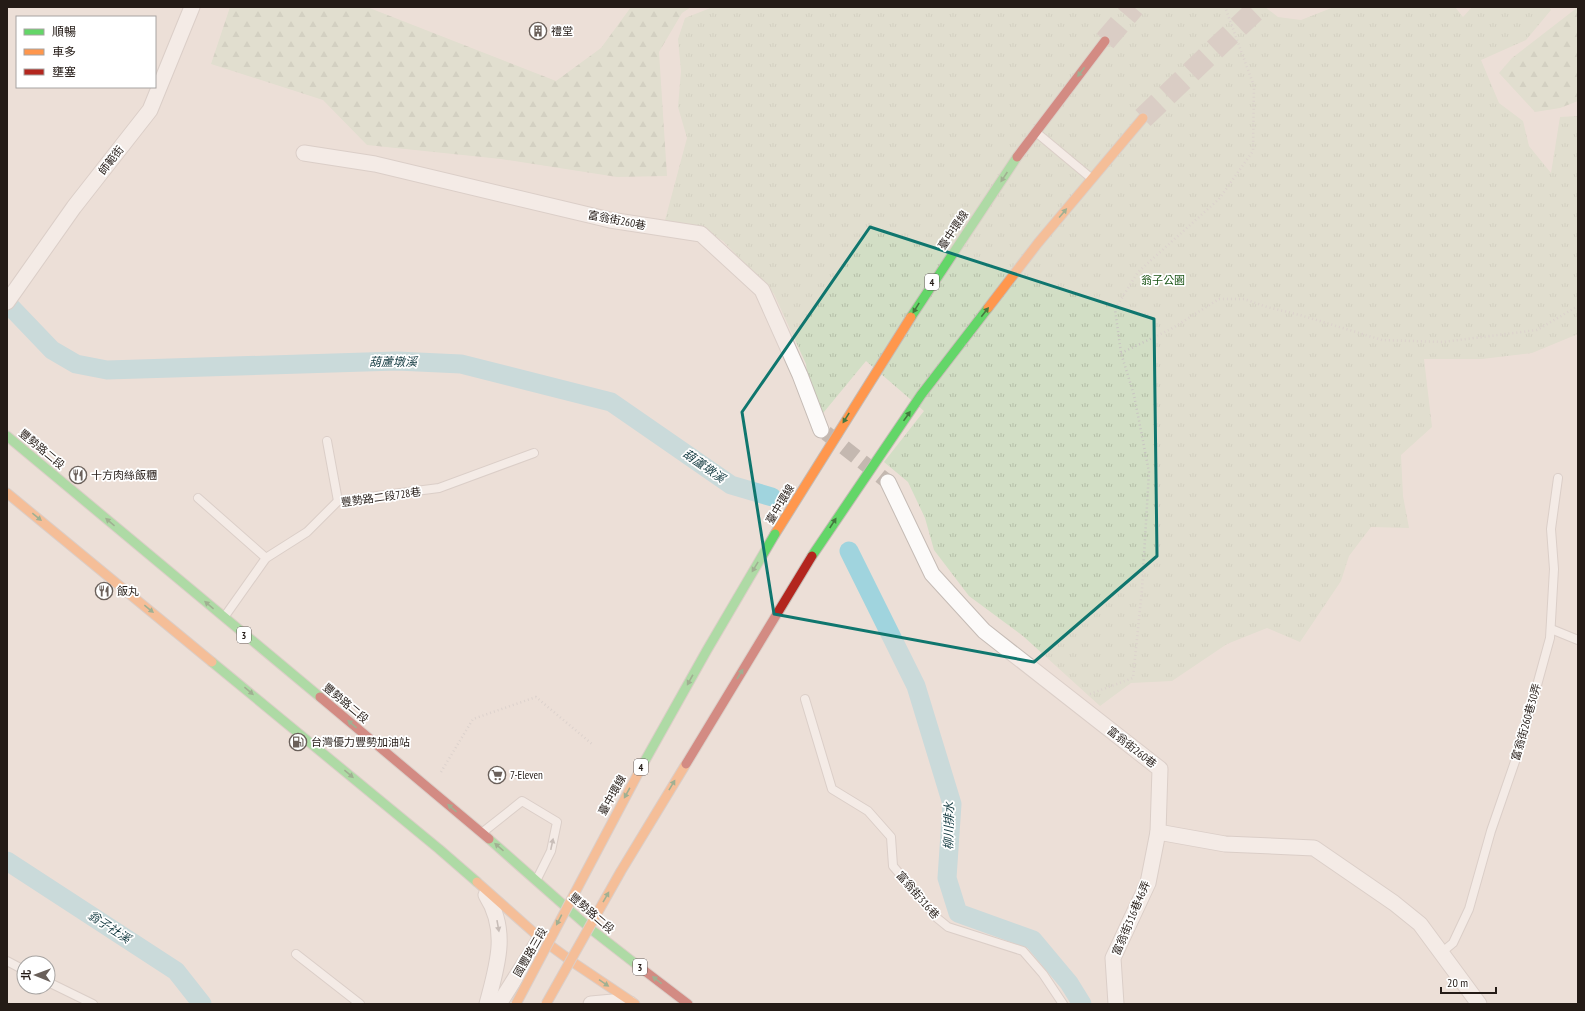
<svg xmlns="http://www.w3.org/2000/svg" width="1585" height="1011" viewBox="0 0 1585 1011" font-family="'PT Sans Narrow','Noto Sans TC',sans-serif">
	<defs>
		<pattern id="grass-tufts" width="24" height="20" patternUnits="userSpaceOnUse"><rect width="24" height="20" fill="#d2dec5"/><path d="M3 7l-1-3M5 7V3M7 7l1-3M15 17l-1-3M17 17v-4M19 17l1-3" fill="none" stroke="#b4bea8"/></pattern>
		<pattern id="forest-firs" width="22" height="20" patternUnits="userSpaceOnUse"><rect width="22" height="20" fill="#d2dec5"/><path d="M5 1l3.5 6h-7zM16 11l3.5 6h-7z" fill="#b4bea8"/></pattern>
	</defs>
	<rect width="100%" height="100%" fill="#ecdfd7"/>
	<path fill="url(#grass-tufts)" d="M713 7H1265L1278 17 1301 20 1334 7H1455L1463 17 1472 7H1549L1551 10 1526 40 1481 60 1499 103 1523 121 1529 146 1551 173 1560 117 1578 116V334L1532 353 1482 359H1424L1432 427 1401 455 1403 496 1409 528 1371 527 1349 556 1341 581 1300 642 1267 628 1227 644 1172 681 1131 683 1100 706 1023 636 969 596 934 550 925 518 908 482 884 462 924 411 866 361 819 418 810 400 806 364 774 294 723 241 697 226 664 224 687 138 678 107 681 71 678 39 685 18Z"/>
	<g fill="url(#forest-firs)">
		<path d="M230 7H367L556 81 601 48 631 7H691L682 13 659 52 667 176 617 177 501 159 367 145 323 100 211 64Z"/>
		<path d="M1578 7V101L1560 108 1535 112 1499 73 1512 58Z"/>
	</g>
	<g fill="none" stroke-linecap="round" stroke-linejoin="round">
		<g stroke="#a0d4de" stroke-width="19">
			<path d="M7 303 52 350 76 364 107 370 397 361 461 364 611 402 731 485 772 497"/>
			<path d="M849 551 916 686 952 804 947 878 958 913 1033 940 1069 983 1082 1004"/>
			<path d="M7 861 176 971 202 1004"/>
		</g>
		<path stroke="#c4b8b0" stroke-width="15" stroke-dasharray="15 8" stroke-linecap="butt" d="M826 433 888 482"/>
		<g stroke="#c4b8b0" stroke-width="22" stroke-dasharray="22 11" stroke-linecap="butt">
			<path d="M1105 41 1134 7"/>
			<path d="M1143 118 1259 7"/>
		</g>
		<defs>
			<g id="lane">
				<path d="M1037 133 1091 178"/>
				<path d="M327 441 338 501"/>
				<path d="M198 498 266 558"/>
				<path d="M225 616 266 558 307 532 338 501 439 488 534 453"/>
				<path d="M1551 629 1578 640"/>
				<path d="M805 699 832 789 868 811 891 837 893 866 937 918 948 927 1023 951 1043 974 1063 1004"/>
				<path d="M483 832 522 801 557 822 551 851 537 879"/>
				<path d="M1441 953 1453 943 1469 909 1491 831 1520 747 1550 638 1554 569 1551 529 1558 478"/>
				<path d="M296 954 360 1004"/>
				<path d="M7 961 24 970"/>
				<path d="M48 982 93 1004"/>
			</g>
			<g id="street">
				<path d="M304 153 375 164 610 220 701 234 762 290 800 375 821 430"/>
				<path d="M7 302 74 207 150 110 192 7"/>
				<path d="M888 482 932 574 984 631 1160 769 1158 832 1148 883 1113 958 1116 1004"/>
				<path d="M1158 832 1225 844 1314 848 1394 903 1420 924 1479 1004"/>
				<path d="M486 895C509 931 497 966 487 1004"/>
				<path d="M499 1004 538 942"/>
				<path d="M591 1004 613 1002 630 1004"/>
			</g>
			<g id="fast">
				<path d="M911 317 1017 157"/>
				<path d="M7 436 320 697"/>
				<path d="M812 556 921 395 988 308"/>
				<path d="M212 662 439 849 477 882"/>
				<path d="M489 839 592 930 637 965"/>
			</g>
			<g id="slow">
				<path d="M988 308 1038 243 1143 118"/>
				<path d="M7 493 212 662"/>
				<path d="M775 534 911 317"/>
				<path d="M477 882 540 938 574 963 635 1004"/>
			</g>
			<g id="jam">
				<path d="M1017 157 1105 41"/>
				<path d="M320 697 489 839"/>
				<path d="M637 965 688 1004"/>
			</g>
		</defs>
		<use href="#lane" stroke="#c5bbb5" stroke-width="10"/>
		<use href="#street" stroke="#c5bbb5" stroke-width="17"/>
		<use href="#fast" stroke="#c5bbb5" stroke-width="11"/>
		<use href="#slow" stroke="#c5bbb5" stroke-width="11"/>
		<use href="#jam" stroke="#c5bbb5" stroke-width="11"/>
		<g stroke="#c8c4c1" stroke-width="2.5" stroke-dasharray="1 3" stroke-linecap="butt">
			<path d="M1121 353 1171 329 1219 299H1244L1267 307 1300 315 1382 340 1443 342 1537 330 1578 306"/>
			<path d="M1090 694 1133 678 1142 589 1149 472 1134 395 1121 353 1115 309 1138 272 1219 199 1253 151 1254 86 1225 7"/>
			<path d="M441 772 473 719 536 697 592 744"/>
		</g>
		<use href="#lane" stroke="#fcfaf9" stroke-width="8"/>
		<use href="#street" stroke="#fcfaf9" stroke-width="15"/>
		<use href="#fast" stroke="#63d668" stroke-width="9"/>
		<use href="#slow" stroke="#ff974d" stroke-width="9"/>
		<use href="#jam" stroke="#b3261e" stroke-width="9"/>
		<defs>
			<path id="fast-bridge" d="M642 766 707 650 775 534"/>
			<g id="slow-bridge">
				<path d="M516 1004 642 766"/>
				<path d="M546 1004 621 871 686 764"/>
			</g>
			<path id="jam-bridge" d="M686 764 812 556"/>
		</defs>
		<use href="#fast-bridge" stroke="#c5bbb5" stroke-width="11" stroke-linecap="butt"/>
		<use href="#slow-bridge" stroke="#c5bbb5" stroke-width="11" stroke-linecap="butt"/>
		<use href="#jam-bridge" stroke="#c5bbb5" stroke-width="11" stroke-linecap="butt"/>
		<use href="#fast-bridge" stroke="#63d668" stroke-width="9"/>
		<use href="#slow-bridge" stroke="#ff974d" stroke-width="9"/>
		<use href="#jam-bridge" stroke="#b3261e" stroke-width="9"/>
	</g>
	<defs><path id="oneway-solid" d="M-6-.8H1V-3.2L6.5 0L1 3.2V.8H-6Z"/></defs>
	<g fill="#44783f">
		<use href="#oneway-solid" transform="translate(1081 72) rotate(127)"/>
		<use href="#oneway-solid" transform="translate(1004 177) rotate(124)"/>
		<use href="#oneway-solid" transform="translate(1063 213) rotate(-50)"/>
		<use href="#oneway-solid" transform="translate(916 308) rotate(122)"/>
		<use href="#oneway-solid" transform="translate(985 312) rotate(-52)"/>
		<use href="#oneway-solid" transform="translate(907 416) rotate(-55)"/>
		<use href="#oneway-solid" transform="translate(846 418) rotate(122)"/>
		<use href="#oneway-solid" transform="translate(37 517) rotate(39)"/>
		<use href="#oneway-solid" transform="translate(110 522) rotate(-140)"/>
		<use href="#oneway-solid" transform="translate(833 523) rotate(-57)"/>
		<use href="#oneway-solid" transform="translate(755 567) rotate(121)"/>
		<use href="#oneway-solid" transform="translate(209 605) rotate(-140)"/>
		<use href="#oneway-solid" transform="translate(149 609) rotate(39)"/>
		<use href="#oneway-solid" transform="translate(740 674) rotate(-59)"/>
		<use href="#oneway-solid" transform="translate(690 680) rotate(119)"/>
		<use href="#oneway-solid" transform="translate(249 691) rotate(40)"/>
		<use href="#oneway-solid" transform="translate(352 724) rotate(-140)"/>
		<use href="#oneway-solid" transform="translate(349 774) rotate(40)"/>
		<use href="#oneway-solid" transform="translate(672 785) rotate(-59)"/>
		<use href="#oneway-solid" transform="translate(627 793) rotate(119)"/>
		<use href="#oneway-solid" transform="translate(452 808) rotate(-140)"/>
		<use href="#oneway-solid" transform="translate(499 847) rotate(-139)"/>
		<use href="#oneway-solid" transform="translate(606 897) rotate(-60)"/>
		<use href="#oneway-solid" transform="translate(559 920) rotate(117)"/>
		<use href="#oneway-solid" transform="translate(657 980) rotate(-142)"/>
		<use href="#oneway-solid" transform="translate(604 983) rotate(34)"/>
	</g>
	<g fill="#9b9693">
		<use href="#oneway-solid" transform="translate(552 844) rotate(-78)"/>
		<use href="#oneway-solid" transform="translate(498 926) rotate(80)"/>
	</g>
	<path d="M0 0H1585V1011H0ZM870 227 1154 319 1157 556 1034 662 774 614 742 412Z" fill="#ecdfd7" fill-opacity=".55" fill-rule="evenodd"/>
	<path fill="none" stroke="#0f766e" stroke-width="3" stroke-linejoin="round" d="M870 227 1154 319 1157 556 1034 662 774 614 742 412Z"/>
	<defs>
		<symbol id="building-ring" viewBox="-11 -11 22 22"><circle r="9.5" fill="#fff" stroke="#6a605a" stroke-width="1.5"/><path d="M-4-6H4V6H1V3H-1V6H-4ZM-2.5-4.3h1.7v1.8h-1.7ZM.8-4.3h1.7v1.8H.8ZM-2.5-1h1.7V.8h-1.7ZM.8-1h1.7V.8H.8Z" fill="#6a605a"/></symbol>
		<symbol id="restaurant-ring" viewBox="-11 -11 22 22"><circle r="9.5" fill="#fff" stroke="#6a605a" stroke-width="1.5"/><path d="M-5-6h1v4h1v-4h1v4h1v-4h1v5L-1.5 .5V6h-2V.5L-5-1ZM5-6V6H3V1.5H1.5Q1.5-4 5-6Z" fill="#6a605a"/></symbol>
		<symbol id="fuel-ring" viewBox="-11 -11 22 22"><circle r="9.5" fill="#fff" stroke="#6a605a" stroke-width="1.5"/><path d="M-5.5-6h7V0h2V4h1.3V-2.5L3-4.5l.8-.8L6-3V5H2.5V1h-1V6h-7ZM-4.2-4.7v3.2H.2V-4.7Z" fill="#6a605a"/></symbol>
		<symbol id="supermarket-ring" viewBox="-11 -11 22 22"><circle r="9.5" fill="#fff" stroke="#6a605a" stroke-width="1.5"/><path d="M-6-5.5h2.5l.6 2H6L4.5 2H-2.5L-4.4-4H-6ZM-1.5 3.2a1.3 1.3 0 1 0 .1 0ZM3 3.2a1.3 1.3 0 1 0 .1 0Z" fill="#6a605a"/></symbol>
	</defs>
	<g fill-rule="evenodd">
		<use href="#building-ring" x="528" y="21" width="20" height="20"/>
		<use href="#restaurant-ring" x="68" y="465" width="20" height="20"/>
		<use href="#restaurant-ring" x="94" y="581" width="20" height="20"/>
		<use href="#fuel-ring" x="288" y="732" width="20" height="20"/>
		<use href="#supermarket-ring" x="487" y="765" width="20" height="20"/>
	</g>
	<g text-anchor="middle" stroke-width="3.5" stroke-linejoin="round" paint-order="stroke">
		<g fill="#fff" stroke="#665f5c" stroke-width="1">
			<rect x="925" y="274" width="14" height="16" rx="3"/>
			<rect x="237" y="627" width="14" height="16" rx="3"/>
			<rect x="634" y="759" width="14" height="16" rx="3"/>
			<rect x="633" y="959" width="14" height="16" rx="3"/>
		</g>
		<g font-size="10" font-weight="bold" fill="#241b16">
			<text x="932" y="286">4</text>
			<text x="244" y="639">3</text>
			<text x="641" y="771">4</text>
			<text x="640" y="971">3</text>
		</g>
		<g font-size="11" fill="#241b16" stroke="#fff" text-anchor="start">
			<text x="551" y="35">禮堂</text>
			<text x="91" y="479">十方肉絲飯糰</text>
			<text x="117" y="595">飯丸</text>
			<text x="311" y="746">台灣優力豐勢加油站</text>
			<text x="510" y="779">7-Eleven</text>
		</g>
		<g font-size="11" fill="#241b16" stroke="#fff">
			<text transform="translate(111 160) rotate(-52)" y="4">師範街</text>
			<text transform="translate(617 220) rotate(11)" y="4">富翁街260巷</text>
			<text transform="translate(953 230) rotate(-56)" y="4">臺中環線</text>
			<text transform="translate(42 449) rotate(40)" y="4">豐勢路二段</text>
			<text transform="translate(381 497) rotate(-8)" y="4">豐勢路二段728巷</text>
			<text transform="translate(780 504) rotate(-59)" y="4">臺中環線</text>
			<text transform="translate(346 703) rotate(40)" y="4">豐勢路二段</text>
			<text transform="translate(1526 722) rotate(-74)" y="4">富翁街260巷30弄</text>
			<text transform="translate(1132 747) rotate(38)" y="4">富翁街260巷</text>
			<text transform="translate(612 795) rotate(-61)" y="4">臺中環線</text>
			<text transform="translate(918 895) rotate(49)" y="4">富翁街316巷</text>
			<text transform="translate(592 913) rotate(41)" y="4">豐勢路二段</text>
			<text transform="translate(1131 918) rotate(-67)" y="4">富翁街316巷46弄</text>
			<text transform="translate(530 952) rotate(-60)" y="4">國豐路三段</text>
		</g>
		<g font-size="11" fill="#185314" stroke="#fff">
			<text x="1163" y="284">翁子公園</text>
		</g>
		<g font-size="12" font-style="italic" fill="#133a41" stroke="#fff">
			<text x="393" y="366">葫蘆墩溪</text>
			<text transform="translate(704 466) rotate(35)" y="4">葫蘆墩溪</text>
			<text transform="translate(949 826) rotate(-89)" y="4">柳川排水</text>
			<text transform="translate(109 927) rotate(33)" y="4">翁子社溪</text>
		</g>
	</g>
	<rect width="1585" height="1011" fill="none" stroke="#241b16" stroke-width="16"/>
	<rect x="16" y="16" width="140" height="72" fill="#ffffff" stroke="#a7a4a2"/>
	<rect x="24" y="29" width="20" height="6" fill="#63d668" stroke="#a7a4a2"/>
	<text x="52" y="36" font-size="12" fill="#241b16">順暢</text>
	<rect x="24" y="49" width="20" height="6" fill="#ff974d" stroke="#a7a4a2"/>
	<text x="52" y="56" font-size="12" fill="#241b16">車多</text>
	<rect x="24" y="69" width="20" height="6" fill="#b3261e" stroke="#a7a4a2"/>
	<text x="52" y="76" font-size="12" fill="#241b16">壅塞</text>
	<g transform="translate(36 975) rotate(271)"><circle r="19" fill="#ffffff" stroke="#a7a4a2"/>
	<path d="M0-3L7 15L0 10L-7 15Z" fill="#6a605a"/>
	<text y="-6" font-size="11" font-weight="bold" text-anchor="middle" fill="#241b16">北</text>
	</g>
	<path d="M1441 987v6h55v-6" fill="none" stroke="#241b16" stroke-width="2"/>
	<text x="1447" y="987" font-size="12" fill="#241b16" stroke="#ffffff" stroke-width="3" paint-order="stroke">20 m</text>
</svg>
